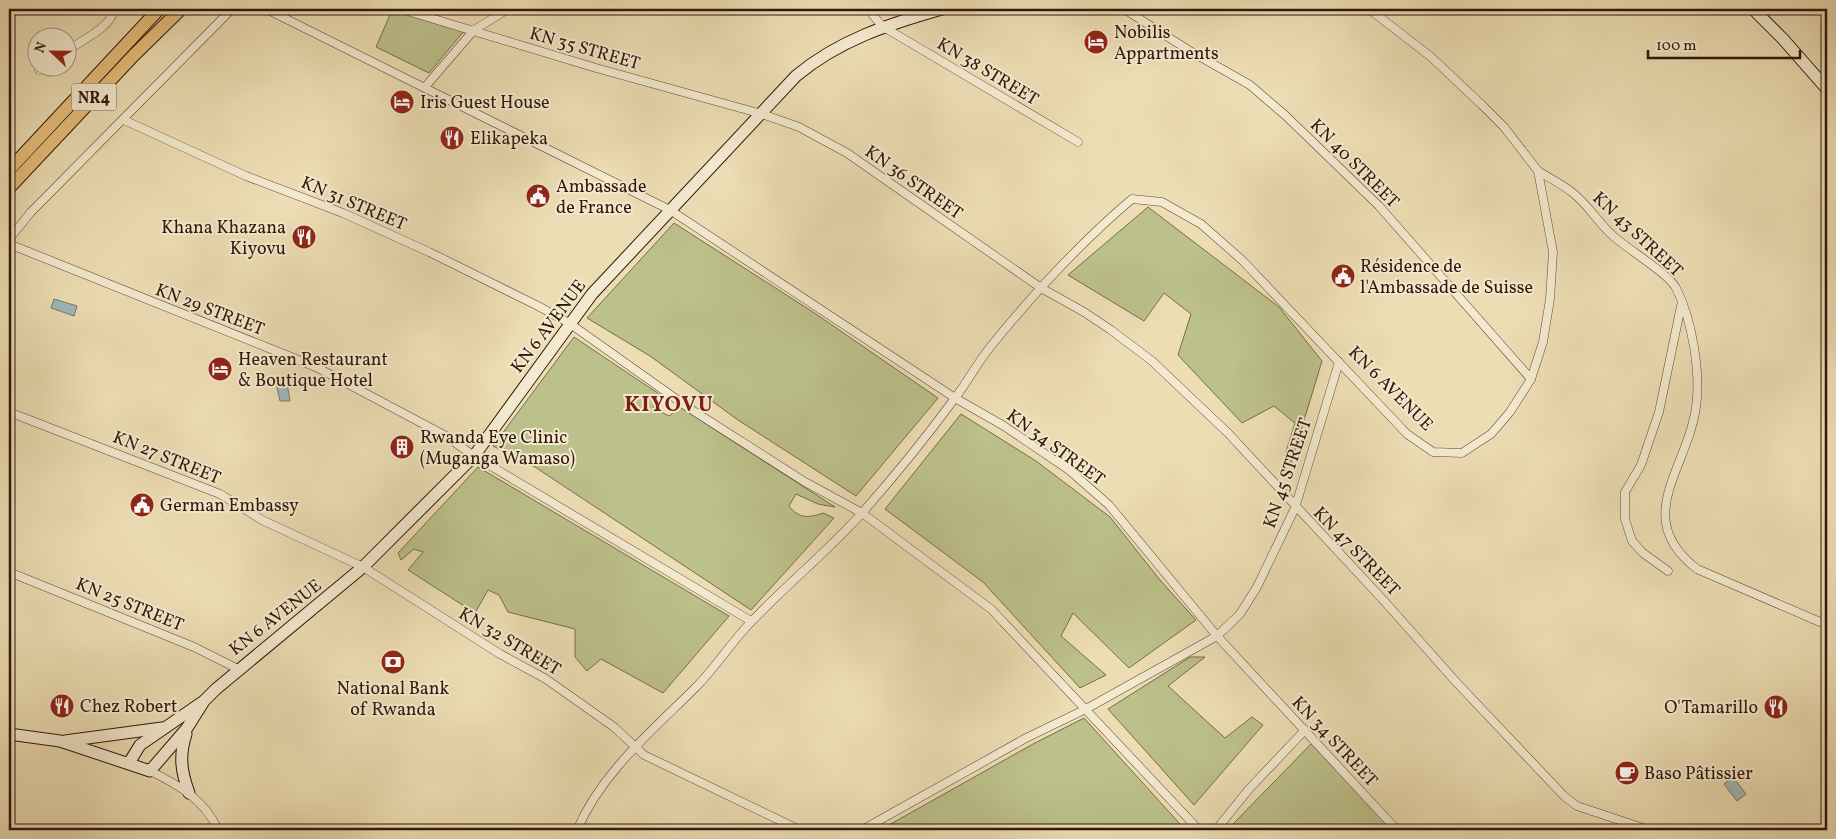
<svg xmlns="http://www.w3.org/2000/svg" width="1836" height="839" viewBox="0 0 1836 839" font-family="Vollkorn,serif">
	<rect width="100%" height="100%" fill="#edddb4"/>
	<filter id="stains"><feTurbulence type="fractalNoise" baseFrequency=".004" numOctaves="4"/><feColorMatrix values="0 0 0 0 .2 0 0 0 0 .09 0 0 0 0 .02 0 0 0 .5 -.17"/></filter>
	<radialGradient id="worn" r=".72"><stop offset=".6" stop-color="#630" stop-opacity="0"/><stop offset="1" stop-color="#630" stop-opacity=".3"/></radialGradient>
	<g fill="#bcc08a" stroke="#766c4a">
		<path d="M392 10 464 31 429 73 376 47Z"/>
		<path d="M1148 207 1279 307 1322 361 1291 463 1285 455 1295 423 1274 406 1242 423 1178 355 1191 314 1164 293 1144 321 1068 275Z"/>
		<path d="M674 223 813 312 938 398 856 496 738 420 650 356 587 318Z"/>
		<path d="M574 337 659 394 653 408 669 416 680 407 835 507 818 504 796 494 789 506C799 519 809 518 823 513L834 518 751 610 535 467 493 446Z"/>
		<path d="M961 414 1036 461 1110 517 1160 580 1196 620 1129 668 1073 613 1061 636 1106 675 1080 688 983 582 885 509Z"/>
		<path d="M478 467 729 616 663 693 601 659 587 671 575 657V629L508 612 499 595 488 590 475 613 408 570 423 552 414 549 401 560 398 553Z"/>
		<path d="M1190 657H1205L1168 686 1225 738 1252 717 1263 725 1194 805 1108 709Z"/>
		<path d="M1084 718 1180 824 1174 830H880L1033 744Z"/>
		<path d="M1312 743 1393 830H1234L1233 824Z"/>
	</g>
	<g fill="#9fb9b9" stroke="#737873">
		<path d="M54 299 77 306 74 316 51 308Z"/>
		<path d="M278 381 287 383 290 401H280L276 383Z"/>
		<path d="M1733 777 1746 794 1737 801 1724 784Z"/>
	</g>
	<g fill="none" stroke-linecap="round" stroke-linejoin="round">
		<defs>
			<g id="minor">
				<path d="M266 9 670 210 955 398 1004 426 1069 470 1109 505 1217 636 1397 830"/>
				<path d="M401 9 596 68 762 114 799 127 847 153 1041 288 1084 312 1111 330 1152 361 1228 433 1385 602 1457 683 1564 796 1577 806 1649 830"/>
				<path d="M868 9 882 26 1078 142"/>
				<path d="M1124 9 1190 51 1250 85 1286 116 1379 206 1531 379"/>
				<path d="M68 50C82 40 112 27 114 9"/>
				<path d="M39 70 42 68"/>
				<path d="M425 87 474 30 508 9"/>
				<path d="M124 120 246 176 343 213 429 252 538 306 569 323 689 408 805 482 862 513 991 609 1199 830"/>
				<path d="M1538 171C1550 178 1563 185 1573 193 1588 205 1598 222 1612 235 1627 249 1668 273 1676 288 1692 319 1701 373 1696 407 1687 470 1631 518 1697 569L1827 625"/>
				<path d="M9 239 31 212 232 9"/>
				<path d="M9 244 316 367 446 436 474 456 751 621"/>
				<path d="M9 412 220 494 262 520 363 567 500 654 546 679 614 727 644 755 800 830"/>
				<path d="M1668 571 1643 553 1632 541 1625 519V492L1641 465 1659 412 1681 306"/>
				<path d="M9 572 194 647 238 669"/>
				<path d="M150 771C179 785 205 800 218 830"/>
				<path d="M577 830C602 772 651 732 695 688 715 668 730 644 750 623 786 585 827 552 862 513 893 478 927 436 955 398 968 381 978 362 991 346 1034 293 1080 243 1132 199L1162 202 1201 224 1242 260 1407 434 1433 452 1462 453 1491 434 1510 412 1531 379 1543 342 1550 299 1553 252 1538 171 1504 127 1482 105 1430 56 1369 9"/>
				<path d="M862 830 1026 738 1086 709 1217 636 1240 614 1257 587 1295 508 1339 362"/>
				<path d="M1216 830 1249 789 1305 730"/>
			</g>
			<g id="secondary">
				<path d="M1753 9 1783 39 1827 89"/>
				<path d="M9 734 60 741 150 771 187 728 204 701 216 689 363 567 474 456 592 294 796 76C839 40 889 24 942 9"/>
				<path d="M186 734C179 756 181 771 189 793"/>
				<path d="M65 741 162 728"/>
				<path d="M129 763 140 745 201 703"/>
			</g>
			<g id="trunk">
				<path d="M9 170 159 9"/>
				<path d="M9 188 134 55 181 9"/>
			</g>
		</defs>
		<use href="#minor" stroke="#604835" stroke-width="9"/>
		<use href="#secondary" stroke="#31170b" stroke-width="13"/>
		<use href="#trunk" stroke="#31170b" stroke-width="14"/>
		<use href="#minor" stroke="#f3e9ce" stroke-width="8"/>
		<use href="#secondary" stroke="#f3e9ce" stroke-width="11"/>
		<use href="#trunk" stroke="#e6be7a" stroke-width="12"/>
	</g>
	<defs>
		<symbol id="hotel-disc" viewBox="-11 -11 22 22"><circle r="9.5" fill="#8f2418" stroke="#f3e9ce"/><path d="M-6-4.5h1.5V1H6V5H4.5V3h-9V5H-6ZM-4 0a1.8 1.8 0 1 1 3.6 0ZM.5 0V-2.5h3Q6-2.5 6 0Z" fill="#fff"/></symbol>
		<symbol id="restaurant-disc" viewBox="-11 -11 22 22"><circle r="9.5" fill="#8f2418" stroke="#f3e9ce"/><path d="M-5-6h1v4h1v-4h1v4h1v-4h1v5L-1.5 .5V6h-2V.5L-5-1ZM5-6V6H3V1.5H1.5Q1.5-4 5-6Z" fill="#fff"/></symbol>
		<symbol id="civic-disc" viewBox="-11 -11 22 22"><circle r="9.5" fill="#8f2418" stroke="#f3e9ce"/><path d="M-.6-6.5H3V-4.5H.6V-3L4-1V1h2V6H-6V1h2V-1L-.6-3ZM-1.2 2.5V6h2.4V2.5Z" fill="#fff"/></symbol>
		<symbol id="building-disc" viewBox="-11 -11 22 22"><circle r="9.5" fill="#8f2418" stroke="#f3e9ce"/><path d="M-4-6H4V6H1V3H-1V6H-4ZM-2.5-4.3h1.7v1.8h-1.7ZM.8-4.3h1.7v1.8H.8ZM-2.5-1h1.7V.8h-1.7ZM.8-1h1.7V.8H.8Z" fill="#fff"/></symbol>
		<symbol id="bank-disc" viewBox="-11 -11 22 22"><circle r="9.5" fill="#8f2418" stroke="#f3e9ce"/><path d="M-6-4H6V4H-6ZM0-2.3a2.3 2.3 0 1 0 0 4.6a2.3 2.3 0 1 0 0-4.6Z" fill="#fff"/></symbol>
		<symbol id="cafe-disc" viewBox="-11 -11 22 22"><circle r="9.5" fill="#8f2418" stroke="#f3e9ce"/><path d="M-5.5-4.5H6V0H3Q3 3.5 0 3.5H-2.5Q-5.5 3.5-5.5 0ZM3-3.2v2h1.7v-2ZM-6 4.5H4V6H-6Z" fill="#fff"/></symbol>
	</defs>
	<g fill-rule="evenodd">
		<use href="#hotel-disc" x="1082" y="28" width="28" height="28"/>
		<use href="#hotel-disc" x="388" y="88" width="28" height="28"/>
		<use href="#restaurant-disc" x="438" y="124" width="28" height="28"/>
		<use href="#civic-disc" x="524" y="182" width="28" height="28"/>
		<use href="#restaurant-disc" x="290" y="223" width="28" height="28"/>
		<use href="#civic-disc" x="1329" y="262" width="28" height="28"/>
		<use href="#hotel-disc" x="206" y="355" width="28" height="28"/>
		<use href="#building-disc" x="388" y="433" width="28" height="28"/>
		<use href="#civic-disc" x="128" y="491" width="28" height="28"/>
		<use href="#bank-disc" x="379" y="648" width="28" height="28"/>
		<use href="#restaurant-disc" x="48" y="692" width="28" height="28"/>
		<use href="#restaurant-disc" x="1762" y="693" width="28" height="28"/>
		<use href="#cafe-disc" x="1613" y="759" width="28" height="28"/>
	</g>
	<g text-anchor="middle" stroke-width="4" stroke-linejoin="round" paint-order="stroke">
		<rect fill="#f3e9ce" stroke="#6b5646" stroke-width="1" x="71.5" y="83.5" width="45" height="27" rx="4"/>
		<g font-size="16" font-weight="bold" fill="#31170b">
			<text x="94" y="103">NR4</text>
		</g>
		<g font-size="18" fill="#31170b" stroke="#f3e9ce" text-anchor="start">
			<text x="1114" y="38">Nobilis<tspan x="1114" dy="21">Appartments</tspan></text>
			<text x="420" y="108">Iris Guest House</text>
			<text x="470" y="144">Elikapeka</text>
			<text x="556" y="192">Ambassade<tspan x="556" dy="21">de France</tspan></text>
			<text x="286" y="233" text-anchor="end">Khana Khazana<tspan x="286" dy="21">Kiyovu</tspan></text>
			<text x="1360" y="272">Résidence de<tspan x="1360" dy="21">l'Ambassade de Suisse</tspan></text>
			<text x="238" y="365">Heaven Restaurant<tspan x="238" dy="21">&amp; Boutique Hotel</tspan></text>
			<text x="420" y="443">Rwanda Eye Clinic<tspan x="420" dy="21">(Muganga Wamaso)</tspan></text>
			<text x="160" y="511">German Embassy</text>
			<text x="393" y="694" text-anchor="middle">National Bank<tspan x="393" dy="21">of Rwanda</tspan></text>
			<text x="80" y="712">Chez Robert</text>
			<text x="1758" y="713" text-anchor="end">O'Tamarillo</text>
			<text x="1644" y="779">Baso Pâtissier</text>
		</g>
		<g font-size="18" fill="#31170b" stroke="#f3e9ce">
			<text transform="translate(585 48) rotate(16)" y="6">KN 35 STREET</text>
			<text transform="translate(988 71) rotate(31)" y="6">KN 38 STREET</text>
			<text transform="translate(1355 163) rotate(45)" y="6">KN 40 STREET</text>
			<text transform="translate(914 182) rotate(35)" y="6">KN 36 STREET</text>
			<text transform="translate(354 203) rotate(23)" y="6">KN 31 STREET</text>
			<text transform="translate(1638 234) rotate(43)" y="6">KN 43 STREET</text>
			<text transform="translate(210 309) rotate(21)" y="6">KN 29 STREET</text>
			<text transform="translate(548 326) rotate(-53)" y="6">KN 6 AVENUE</text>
			<text transform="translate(1391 388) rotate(45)" y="6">KN 6 AVENUE</text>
			<text transform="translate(1056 447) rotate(36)" y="6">KN 34 STREET</text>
			<text transform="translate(167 457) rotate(22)" y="6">KN 27 STREET</text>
			<text transform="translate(1287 473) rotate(-71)" y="6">KN 45 STREET</text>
			<text transform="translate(1357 551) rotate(46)" y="6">KN 47 STREET</text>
			<text transform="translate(130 604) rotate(22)" y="6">KN 25 STREET</text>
			<text transform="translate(275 617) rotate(-38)" y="6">KN 6 AVENUE</text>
			<text transform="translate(510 641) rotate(31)" y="6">KN 32 STREET</text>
			<text transform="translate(1335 741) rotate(47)" y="6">KN 34 STREET</text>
		</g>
		<g font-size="22" font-weight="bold" letter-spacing="1" fill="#7a1f14" stroke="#f3e9ce">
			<text x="669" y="411">KIYOVU</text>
		</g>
	</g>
	<rect width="1836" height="839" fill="none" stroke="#edddb4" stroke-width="30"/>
	<rect x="10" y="10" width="1816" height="819" fill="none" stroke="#31170b" stroke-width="2.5"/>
	<rect x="15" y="15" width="1806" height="809" fill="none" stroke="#31170b"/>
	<g transform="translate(52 52) rotate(292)"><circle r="24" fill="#f3e9ce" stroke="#a59580"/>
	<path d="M0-4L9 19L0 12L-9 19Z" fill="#8f2418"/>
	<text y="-8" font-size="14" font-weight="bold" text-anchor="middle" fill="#31170b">N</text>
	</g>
	<path d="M1648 50v8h152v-8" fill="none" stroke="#31170b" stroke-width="2.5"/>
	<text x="1656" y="50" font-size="15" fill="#31170b" stroke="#f3e9ce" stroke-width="4" paint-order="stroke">100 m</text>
	<rect width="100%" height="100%" filter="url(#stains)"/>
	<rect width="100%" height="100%" fill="url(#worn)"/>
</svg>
